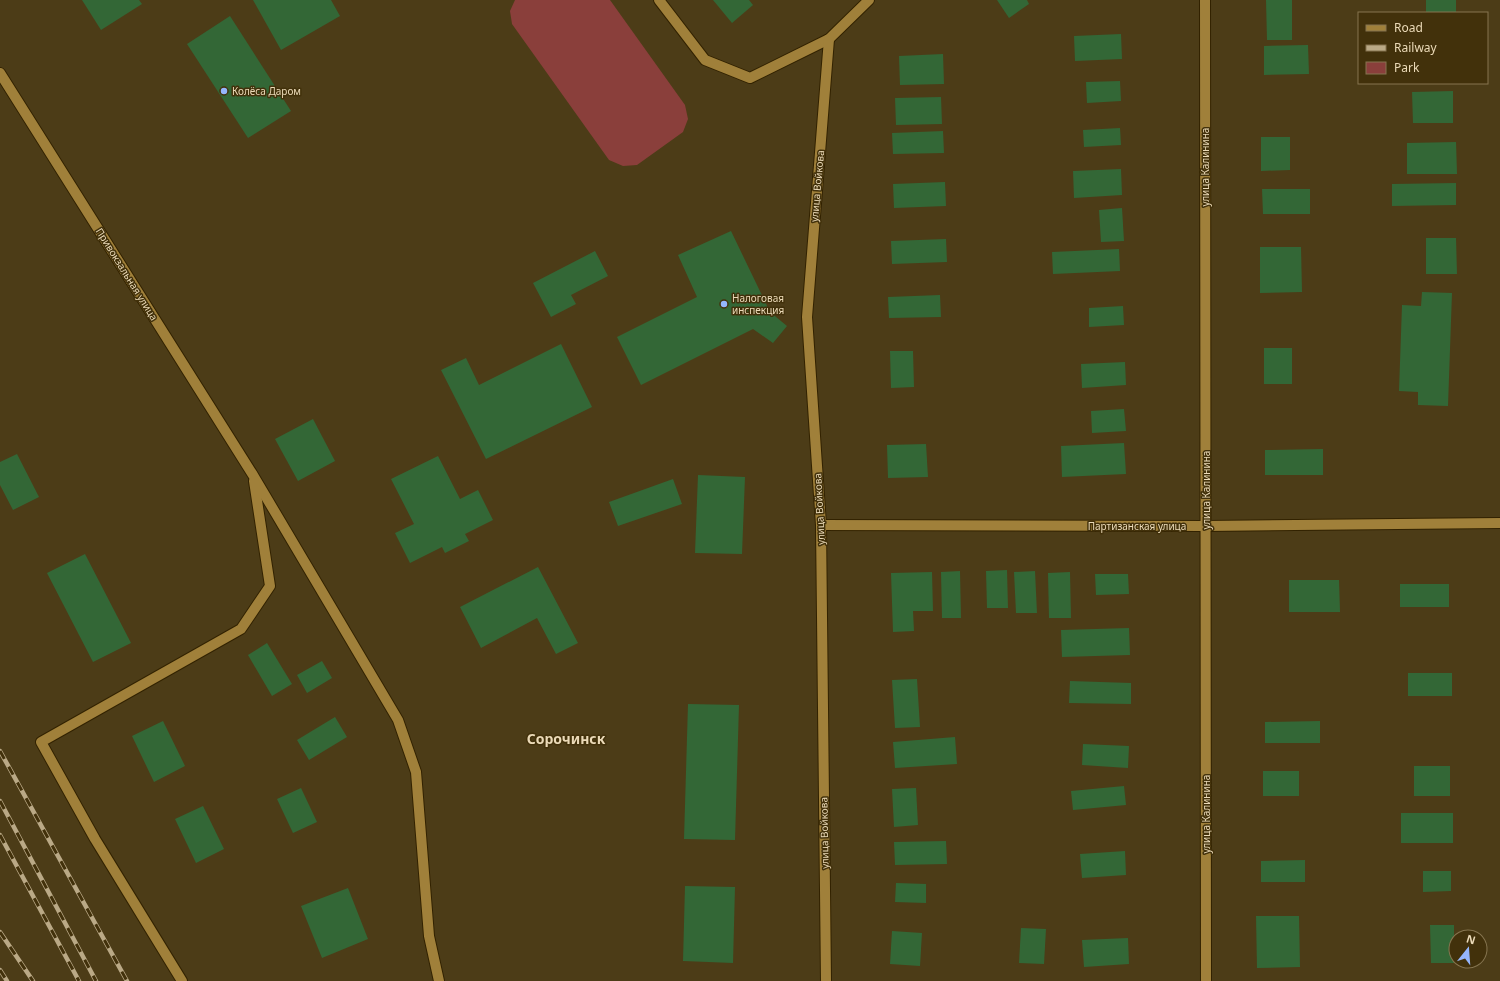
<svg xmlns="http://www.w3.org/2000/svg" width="1500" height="981" viewBox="0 0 1500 981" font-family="'Noto Sans',sans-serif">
	<rect width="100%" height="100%" fill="#4c3c17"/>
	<path fill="#8a3f3b" d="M515 0H610L685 105 688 119 683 132 637 165 623 166 609 160 512 24 510 11Z"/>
	<g fill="#336736">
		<path d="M82 0H139L142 4 101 30Z"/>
		<path d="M253 0H331L340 16 281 50Z"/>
		<path d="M713 0H749L753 5 732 23Z"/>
		<path d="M997 0H1027L1029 4 1009 18Z"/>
		<path d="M1266 0H1292V40H1267Z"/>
		<rect x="1426" y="0" width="30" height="13"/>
		<path d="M230 16 291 111 248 138 187 44Z"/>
		<path d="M1121 34 1122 59 1075 61 1074 36Z"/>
		<path d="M1308 45 1309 74 1264 75V46Z"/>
		<path d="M943 54 944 84 900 85 899 56Z"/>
		<path d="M1120 81 1121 101 1087 103 1086 82Z"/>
		<path d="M1453 91V123H1413L1412 92Z"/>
		<path d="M941 97 942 124 896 125 895 98Z"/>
		<path d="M1120 128 1121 145 1084 147 1083 130Z"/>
		<path d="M943 131 944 153 893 154 892 133Z"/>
		<path d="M1261 137H1290V170L1261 171Z"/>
		<path d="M1456 142 1457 174H1407V143Z"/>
		<path d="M1121 169 1122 195 1074 198 1073 171Z"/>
		<path d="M945 182 946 206 894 208 893 184Z"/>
		<path d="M1456 183V205L1392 206V184Z"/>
		<path d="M1262 189H1310V214H1263Z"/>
		<path d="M1122 208 1124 241 1101 242 1099 210Z"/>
		<path d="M731 231 770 312 787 326 773 343 753 329 641 385 617 337 697 297 678 255Z"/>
		<path d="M1426 238H1456L1457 274H1426Z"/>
		<path d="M946 239 947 262 892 264 891 241Z"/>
		<path d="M1260 247H1301L1302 292 1260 293Z"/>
		<path d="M1119 249 1120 271 1053 274 1052 252Z"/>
		<path d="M595 251 608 276 571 295 576 304 551 317 533 283Z"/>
		<path d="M1422 292 1452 293 1448 406 1418 405V392L1399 391 1402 305 1421 306Z"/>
		<path d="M940 295 941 317 889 318 888 297Z"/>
		<path d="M1123 306 1124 325 1089 327V308Z"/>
		<path d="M561 344 592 407 486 459 441 370 466 358 479 385Z"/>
		<rect x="1264" y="348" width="28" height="36"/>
		<path d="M890 351H913L914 387 891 388Z"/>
		<path d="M1125 362 1126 385 1082 388 1081 364Z"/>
		<path d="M1124 409 1126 431 1092 433 1091 411Z"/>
		<path d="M313 419 335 461 298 481 275 439Z"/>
		<path d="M1124 443 1126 474 1062 477 1061 446Z"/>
		<path d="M926 444 928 477 888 478 887 445Z"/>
		<path d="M1323 449V475H1265V450Z"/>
		<path d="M17 454 39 497 13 510 0 485V462Z"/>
		<path d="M438 456 460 499 478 490 493 520 465 534 469 541 445 553 442 547 410 563 395 533 414 524 391 479Z"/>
		<path d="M698 475 745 477 742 554 695 553Z"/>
		<path d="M673 479 682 504 618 526 609 502Z"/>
		<path d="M85 554 131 643 93 662 47 573Z"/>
		<path d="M538 567 578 643 556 654 537 618 481 648 460 607Z"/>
		<path d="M1007 570 1008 608H987L986 571Z"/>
		<path d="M960 571 961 618H942L941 572Z"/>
		<path d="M1035 571 1037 613H1016L1014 572Z"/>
		<path d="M932 572 933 611H913L914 631 893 632 891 573Z"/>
		<path d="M1070 572 1071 618H1049L1048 573Z"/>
		<path d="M1095 574H1128L1129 594 1096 595Z"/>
		<path d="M1289 580H1339L1340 612H1289Z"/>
		<rect x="1400" y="584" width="49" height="23"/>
		<path d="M1129 628 1130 655 1062 657 1061 630Z"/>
		<path d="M267 643 292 684 272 696 248 655Z"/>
		<path d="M322 661 332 678 307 693 297 675Z"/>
		<rect x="1408" y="673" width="44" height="23"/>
		<path d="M917 679 920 727 895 728 892 680Z"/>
		<path d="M1070 681 1131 683V704L1069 703Z"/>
		<path d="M688 704 739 705 735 840 684 839Z"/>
		<path d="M335 717 347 737 309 760 297 740Z"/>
		<path d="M163 721 185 766 154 782 132 736Z"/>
		<path d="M1320 721V743H1265V722Z"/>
		<path d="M955 737 957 764 895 768 893 742Z"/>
		<path d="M1083 744 1129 746 1128 768 1082 765Z"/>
		<rect x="1414" y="766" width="36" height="30"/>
		<rect x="1263" y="771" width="36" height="25"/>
		<path d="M1124 786 1126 805 1073 810 1071 791Z"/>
		<path d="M301 788 317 822 293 833 277 799Z"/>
		<path d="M916 788 918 825 894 827 892 789Z"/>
		<path d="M203 806 224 849 196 863 175 819Z"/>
		<rect x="1401" y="813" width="52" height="30"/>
		<path d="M946 841 947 864 895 865 894 842Z"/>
		<path d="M1125 851 1126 875 1082 878 1080 854Z"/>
		<path d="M1305 860V882H1261V861Z"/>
		<path d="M1423 871H1451V891L1423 892Z"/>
		<path d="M896 883 926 884V903L895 902Z"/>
		<path d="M685 886 735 887 733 963 683 961Z"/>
		<path d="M348 888 368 939 322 958 301 906Z"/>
		<path d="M1256 916H1299L1300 967 1257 968Z"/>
		<path d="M1430 925H1454V963H1431Z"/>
		<path d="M1021 928 1046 929 1044 964 1019 963Z"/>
		<path d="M892 931 922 933 920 966 890 964Z"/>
		<path d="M1128 938 1129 964 1084 967 1082 940Z"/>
	</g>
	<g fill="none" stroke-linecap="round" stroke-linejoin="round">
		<defs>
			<g id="minor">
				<path d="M659 0 705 60 750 78 829 39 869 0"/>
				<path d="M1205 0 1206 981"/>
				<path d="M0 73 253 475 398 720 416 772 429 936 439 981"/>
				<path d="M821 525 1206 526 1500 523"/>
				<path d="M182 981 95 839 41 742 241 629 270 586 254 481"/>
				<path d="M826 981 821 525 807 317 829 39"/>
			</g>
		</defs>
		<use href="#minor" stroke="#322200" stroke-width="12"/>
		<use href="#minor" stroke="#a0803a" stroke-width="10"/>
		<defs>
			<g id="rail">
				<path d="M0 751 127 981"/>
				<path d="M0 801 96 981"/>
				<path d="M0 835 79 981"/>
				<path d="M0 932 33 981"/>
				<path d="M0 970 7 981"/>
			</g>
		</defs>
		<use href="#rail" stroke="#baa986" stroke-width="4.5"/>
		<use href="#rail" stroke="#42310b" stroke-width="3" stroke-dasharray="9" stroke-linecap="butt"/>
	</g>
	<g fill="#95b6fd" stroke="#42310b" stroke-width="1.5">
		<circle cx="224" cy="91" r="4"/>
		<circle cx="724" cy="304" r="4"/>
	</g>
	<g text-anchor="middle" stroke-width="3" stroke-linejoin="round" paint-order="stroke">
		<g font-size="10" fill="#ebdab8" stroke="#42310b" text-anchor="start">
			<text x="232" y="95">Колёса Даром</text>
			<text x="732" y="302">Налоговая<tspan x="732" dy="12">инспекция</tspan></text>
		</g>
		<g font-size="10" fill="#ebdab8" stroke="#42310b">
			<text transform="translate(1205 167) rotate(-90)" y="4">улица Калинина</text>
			<text transform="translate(817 186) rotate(-85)" y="4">улица Войкова</text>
			<text transform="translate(127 274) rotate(58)" y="4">Привокзальная улица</text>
			<text transform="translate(1206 490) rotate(-90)" y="4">улица Калинина</text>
			<text transform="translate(819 509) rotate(-93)" y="4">улица Войкова</text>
			<text x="1137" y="530">Партизанская улица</text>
			<text transform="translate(1206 814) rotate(-90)" y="4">улица Калинина</text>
			<text transform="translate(824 833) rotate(-91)" y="4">улица Войкова</text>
		</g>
		<g font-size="14" font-weight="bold" fill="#ebdab8" stroke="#42310b">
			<text x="566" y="744">Сорочинск</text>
		</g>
	</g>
	<rect x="1358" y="12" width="130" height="72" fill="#42310b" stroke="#867550"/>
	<rect x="1366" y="25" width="20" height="6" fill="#a0803a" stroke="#867550"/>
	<text x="1394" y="32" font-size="12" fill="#ebdab8">Road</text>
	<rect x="1366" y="45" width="20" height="6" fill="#baa986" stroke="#867550"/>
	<text x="1394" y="52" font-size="12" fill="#ebdab8">Railway</text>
	<rect x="1366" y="62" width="20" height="12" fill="#8a3f3b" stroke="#867550"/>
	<text x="1394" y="72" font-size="12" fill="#ebdab8">Park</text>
	<g transform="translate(1468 949) rotate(17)"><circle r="19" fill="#42310b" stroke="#867550"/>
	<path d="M0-3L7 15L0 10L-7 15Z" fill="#95b6fd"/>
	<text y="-6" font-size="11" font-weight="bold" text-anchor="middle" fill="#ebdab8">N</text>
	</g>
</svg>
